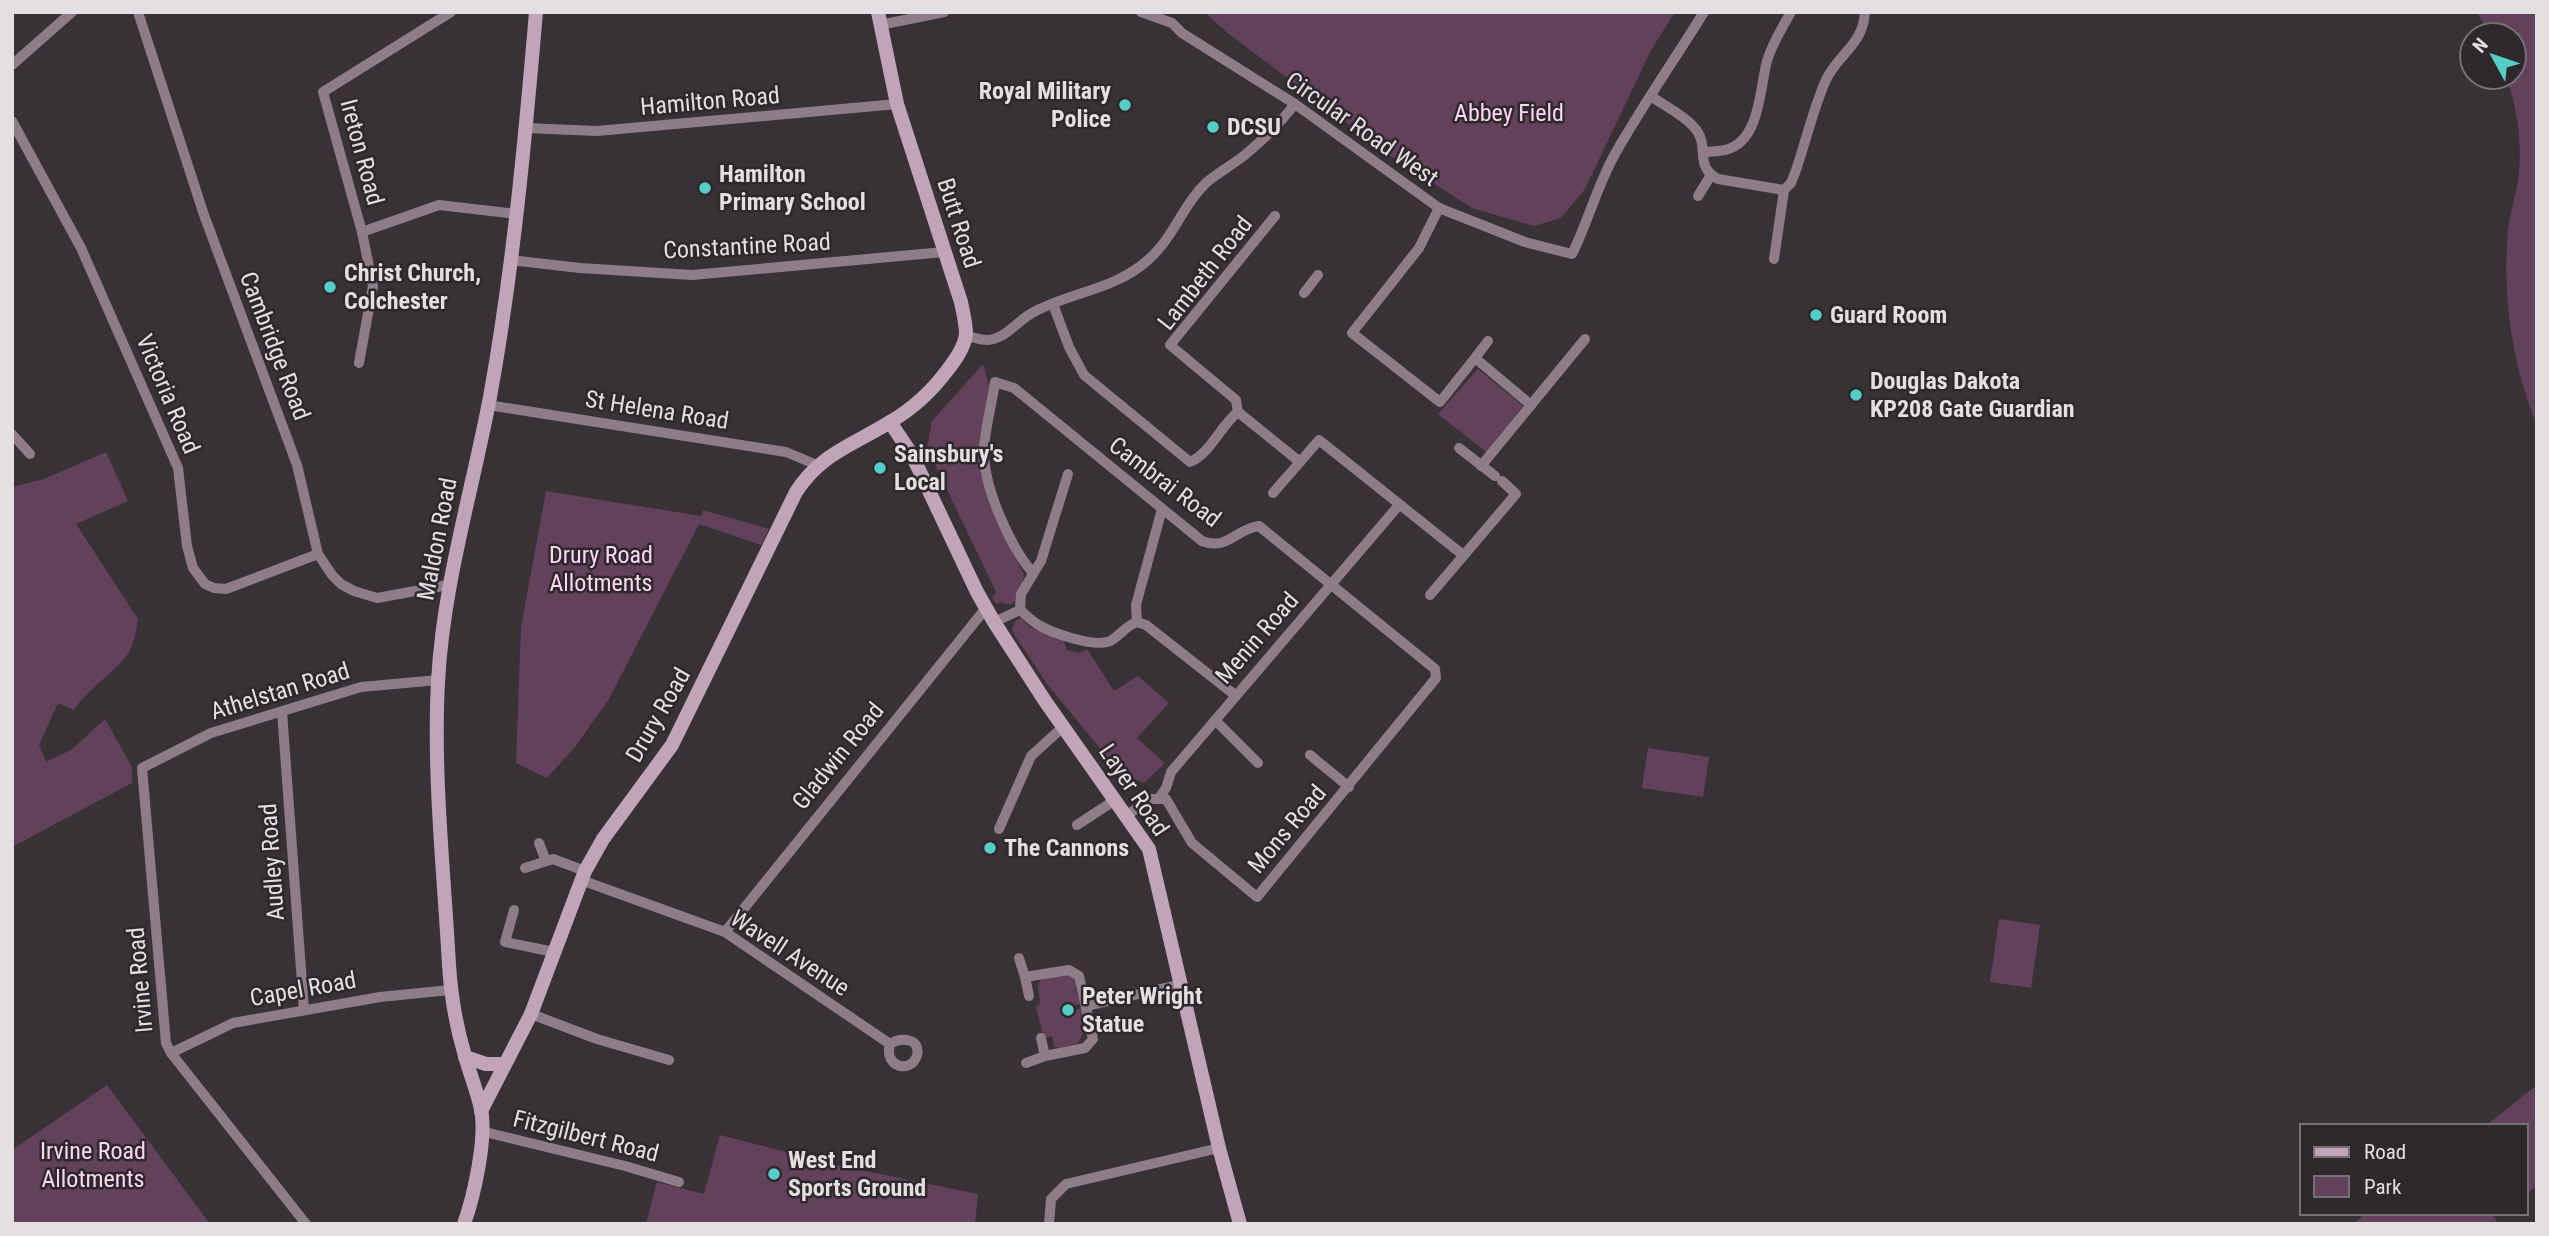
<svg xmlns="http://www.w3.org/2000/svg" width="2549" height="1236" viewBox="0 0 2549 1236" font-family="'Roboto Condensed',sans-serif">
	<rect width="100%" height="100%" fill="#383237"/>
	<g fill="#62415a">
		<path d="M1204 12H1675L1651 50 1585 189 1561 218 1534 226 1472 208 1391 156 1229 34Z"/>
		<path d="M2477 12H2537V426C2512 363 2502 299 2508 231 2510 211 2517 192 2519 173 2522 142 2517 106 2506 77H2514V35H2490Z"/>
		<path d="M983 364 990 389 979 453 989 502 1024 575 1019 598 1012 604H1005L1001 602 997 604 992 598 996 592 927 448 932 421Z"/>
		<path d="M1478 369 1523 406 1486 452 1438 414Z"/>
		<path d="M106 452 128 501 76 524 138 619C136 629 135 642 129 652 116 672 88 688 74 710L58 703 39 745 46 762 71 750 105 719 132 767V783L12 847V487L44 479Z"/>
		<path d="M546 491 701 516 703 510 769 529 761 545 699 524 609 699 575 747 547 778 516 763 521 627Z"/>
		<path d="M1021 618 1031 628 1063 639 1067 650 1079 653 1087 649 1114 691 1138 676 1169 703 1137 738 1165 763 1144 783 1122 775 1047 684 1012 631 1015 621Z"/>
		<path d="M1648 748 1709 757 1703 797 1642 788Z"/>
		<path d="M1999 919 2040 925 2031 988 1990 982Z"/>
		<path d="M1067 974 1073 976 1077 984 1075 987 1081 1004 1074 1006 1067 1003 1063 1007V1011L1070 1015 1075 1010 1083 1008 1084 1015 1081 1018 1083 1034 1077 1044 1059 1048 1054 1046 1052 1036 1044 1038 1036 1007 1040 1003 1038 986 1041 979Z"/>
		<path d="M107 1085 210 1224H15L12 1219V1150Z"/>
		<path d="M2537 1085V1186L2526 1194V1126H2485Z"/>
		<path d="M720 1135 841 1166 978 1194 975 1224H646L657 1182 704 1194Z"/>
		<path d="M2367 1213H2491L2497 1221 2494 1224H2353Z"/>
	</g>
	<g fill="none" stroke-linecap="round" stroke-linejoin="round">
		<g stroke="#8e7d89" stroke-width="10">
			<path d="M138 12 204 215 297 465 318 554 332 575 341 584 354 591 377 598 448 585"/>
			<path d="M451 12 323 92 362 232 439 205 516 214"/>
			<path d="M1141 12 1172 23 1182 33 1295 104 1439 208 1525 242 1572 254C1588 222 1597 186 1615 154 1642 106 1675 59 1704 12"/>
			<path d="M880 25 944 12"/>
			<path d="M12 65 72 12"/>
			<path d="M1651 96C1664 106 1682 114 1693 126 1712 145 1692 165 1718 179L1784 190 1791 183 1796 170C1806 141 1813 110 1825 82 1837 54 1863 46 1865 12"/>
			<path d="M12 121 81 248 178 468 187 546 193 568 205 584 214 588 226 589 318 554"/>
			<path d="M526 128 597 131 897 104"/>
			<path d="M1704 152C1713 151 1723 152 1731 148 1760 136 1760 87 1767 61 1772 44 1782 28 1791 12"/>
			<path d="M1698 196 1711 175"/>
			<path d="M1439 208 1419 248 1352 333 1440 402 1475 358 1531 405"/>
			<path d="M1774 259 1784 190"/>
			<path d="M510 260 580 268 692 275 944 252"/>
			<path d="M1304 293 1318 275"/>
			<path d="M1053 304 1069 347 1084 375 1190 462C1211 453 1220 426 1238 412L1300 462 1319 440 1463 555"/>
			<path d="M966 336C972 337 981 340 987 340 1006 339 1017 321 1032 313 1070 292 1116 290 1149 259 1174 237 1183 204 1207 182 1219 172 1234 164 1246 154 1264 139 1281 122 1295 104"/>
			<path d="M1475 358 1488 341"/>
			<path d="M359 363 373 286 362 232"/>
			<path d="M488 405 786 452 817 465"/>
			<path d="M1238 412 1236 400 1170 345 1275 216"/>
			<path d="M12 434 30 454"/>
			<path d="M1459 448 1495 476"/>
			<path d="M1481 466 1585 339"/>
			<path d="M1273 493 1300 462"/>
			<path d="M1033 573C1009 545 982 484 984 447 986 425 992 403 995 382L1014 388 1202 541C1228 551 1235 529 1259 526L1435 669 1436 678 1257 897 1192 843 1166 799H1151L1127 815"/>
			<path d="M1430 595 1516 494 1502 481"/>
			<path d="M1020 610 1021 594 1041 561 1068 474"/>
			<path d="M994 622 1020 610C1025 614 1031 620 1037 624 1051 633 1095 648 1110 641 1120 636 1125 626 1137 622L1136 605 1162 509"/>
			<path d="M1137 622 1146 625 1235 695"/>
			<path d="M282 712 304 1010"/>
			<path d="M1215 720 1258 763"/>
			<path d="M1310 755 1349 787"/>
			<path d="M1159 798 1166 788 1171 772 1399 505"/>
			<path d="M1077 825 1115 800"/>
			<path d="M999 829 1031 756 1063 727"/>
			<path d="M539 843 546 861"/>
			<path d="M525 868 553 859 585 871"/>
			<path d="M581 880 725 932 890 1044C883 1068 912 1074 917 1055 921 1038 901 1037 890 1044"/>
			<path d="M514 910 505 942 554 952"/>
			<path d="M725 932 986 608"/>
			<path d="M1019 958 1025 977"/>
			<path d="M1029 996 1025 977 1069 970 1079 976 1093 1039 1085 1048 1045 1056"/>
			<path d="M1087 1006 1182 984"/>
			<path d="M531 1014 597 1039 669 1060"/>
			<path d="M171 1053 233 1023 380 997 450 990"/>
			<path d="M1026 1063 1045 1056 1041 1038"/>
			<path d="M481 1131 625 1166 679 1182"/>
			<path d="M306 1224 171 1053 166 1043 142 768 211 733 361 687 438 680"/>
			<path d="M1049 1224 1051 1199 1066 1184 1219 1148"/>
		</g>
		<g stroke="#c0a5b9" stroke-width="14">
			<path d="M890 422 912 455 977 592 994 622 1045 701 1149 849 1219 1148 1240 1224"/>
			<path d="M465 1057 486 1064H504"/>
			<path d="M481 1111 531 1014 585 871 603 839 672 745 796 492C820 454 853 445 890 422 914 408 933 390 949 368 956 359 965 345 966 334 966 324 963 312 961 302L897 104 878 12"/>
			<path d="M464 1224C474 1196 487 1138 481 1109 477 1091 470 1074 465 1056 456 1026 451 996 449 965 444 873 433 774 438 682 443 585 472 492 490 397 513 270 525 141 536 12"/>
		</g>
	</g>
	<g fill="#55cec5" stroke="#2e282d" stroke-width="2.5">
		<circle cx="1125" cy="105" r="7"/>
		<circle cx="1213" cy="127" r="7"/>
		<circle cx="705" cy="188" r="7"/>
		<circle cx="330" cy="287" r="7"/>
		<circle cx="1816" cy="315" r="7"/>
		<circle cx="1856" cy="395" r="7"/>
		<circle cx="880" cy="468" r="7"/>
		<circle cx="990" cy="848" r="7"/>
		<circle cx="1068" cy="1010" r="7"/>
		<circle cx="774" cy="1174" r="7"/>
	</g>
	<g text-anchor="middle" stroke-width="5" stroke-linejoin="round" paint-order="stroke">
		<g font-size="24" font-weight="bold" fill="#e3dfe2" stroke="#2e282d" text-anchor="start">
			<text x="1111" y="99" text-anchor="end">Royal Military<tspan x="1111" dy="28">Police</tspan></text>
			<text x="1227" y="135">DCSU</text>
			<text x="719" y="182">Hamilton<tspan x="719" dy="28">Primary School</tspan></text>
			<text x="344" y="281">Christ Church,<tspan x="344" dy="28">Colchester</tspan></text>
			<text x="1830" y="323">Guard Room</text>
			<text x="1870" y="389">Douglas Dakota<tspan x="1870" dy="28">KP208 Gate Guardian</tspan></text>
			<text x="894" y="462">Sainsbury's<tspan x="894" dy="28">Local</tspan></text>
			<text x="1004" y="856">The Cannons</text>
			<text x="1082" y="1004">Peter Wright<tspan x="1082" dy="28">Statue</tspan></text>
			<text x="788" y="1168">West End<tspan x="788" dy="28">Sports Ground</tspan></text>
		</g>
		<g font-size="24" fill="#e3dfe2" stroke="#2e282d">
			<text transform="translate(710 101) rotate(-5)" y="8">Hamilton Road</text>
			<text transform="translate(1362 129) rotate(35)" y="8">Circular Road West</text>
			<text transform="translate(362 152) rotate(75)" y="8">Ireton Road</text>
			<text transform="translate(959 223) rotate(72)" y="8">Butt Road</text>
			<text transform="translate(747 246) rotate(-3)" y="8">Constantine Road</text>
			<text transform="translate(1205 273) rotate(-52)" y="8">Lambeth Road</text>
			<text transform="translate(275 346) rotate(69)" y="8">Cambridge Road</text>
			<text transform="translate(168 394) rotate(67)" y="8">Victoria Road</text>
			<text transform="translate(657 410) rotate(9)" y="8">St Helena Road</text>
			<text transform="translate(1165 482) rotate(37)" y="8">Cambrai Road</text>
			<text transform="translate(437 539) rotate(-79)" y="8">Maldon Road</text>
			<text transform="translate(1257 638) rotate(-49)" y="8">Menin Road</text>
			<text transform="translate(280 691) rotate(-17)" y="8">Athelstan Road</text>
			<text transform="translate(658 715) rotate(-60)" y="8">Drury Road</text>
			<text transform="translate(838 756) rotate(-51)" y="8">Gladwin Road</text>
			<text transform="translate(1134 790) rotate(56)" y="8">Layer Road</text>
			<text transform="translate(1287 829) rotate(-50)" y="8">Mons Road</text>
			<text transform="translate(272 862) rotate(-94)" y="8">Audley Road</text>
			<text transform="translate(790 953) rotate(33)" y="8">Wavell Avenue</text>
			<text transform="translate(140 980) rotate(-95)" y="8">Irvine Road</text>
			<text transform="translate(303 989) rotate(-10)" y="8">Capel Road</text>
			<text transform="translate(586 1136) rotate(14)" y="8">Fitzgilbert Road</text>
		</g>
		<g font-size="24" fill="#fcd7f2" stroke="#2e282d">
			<text x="1509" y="121">Abbey Field</text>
			<text x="601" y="563">Drury Road<tspan x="601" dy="28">Allotments</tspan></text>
			<text x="93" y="1159">Irvine Road<tspan x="93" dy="28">Allotments</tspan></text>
		</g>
	</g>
	<rect width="2549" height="1236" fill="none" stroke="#e3dfe2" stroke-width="28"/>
	<rect x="2300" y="1124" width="228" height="91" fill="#2e282d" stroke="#767175" stroke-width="2"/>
	<rect x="2314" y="1147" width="35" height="10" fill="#c0a5b9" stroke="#767175" stroke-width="2"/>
	<text x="2364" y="1159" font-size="21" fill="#e3dfe2">Road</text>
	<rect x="2314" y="1176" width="35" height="21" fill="#62415a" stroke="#767175" stroke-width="2"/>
	<text x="2364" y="1194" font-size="21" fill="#e3dfe2">Park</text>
	<g transform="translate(2493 56) rotate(310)"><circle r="33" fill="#2e282d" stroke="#767175" stroke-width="2"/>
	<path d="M0-5L12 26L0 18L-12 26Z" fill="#55cec5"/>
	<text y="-10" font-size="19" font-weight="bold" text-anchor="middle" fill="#e3dfe2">N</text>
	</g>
</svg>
